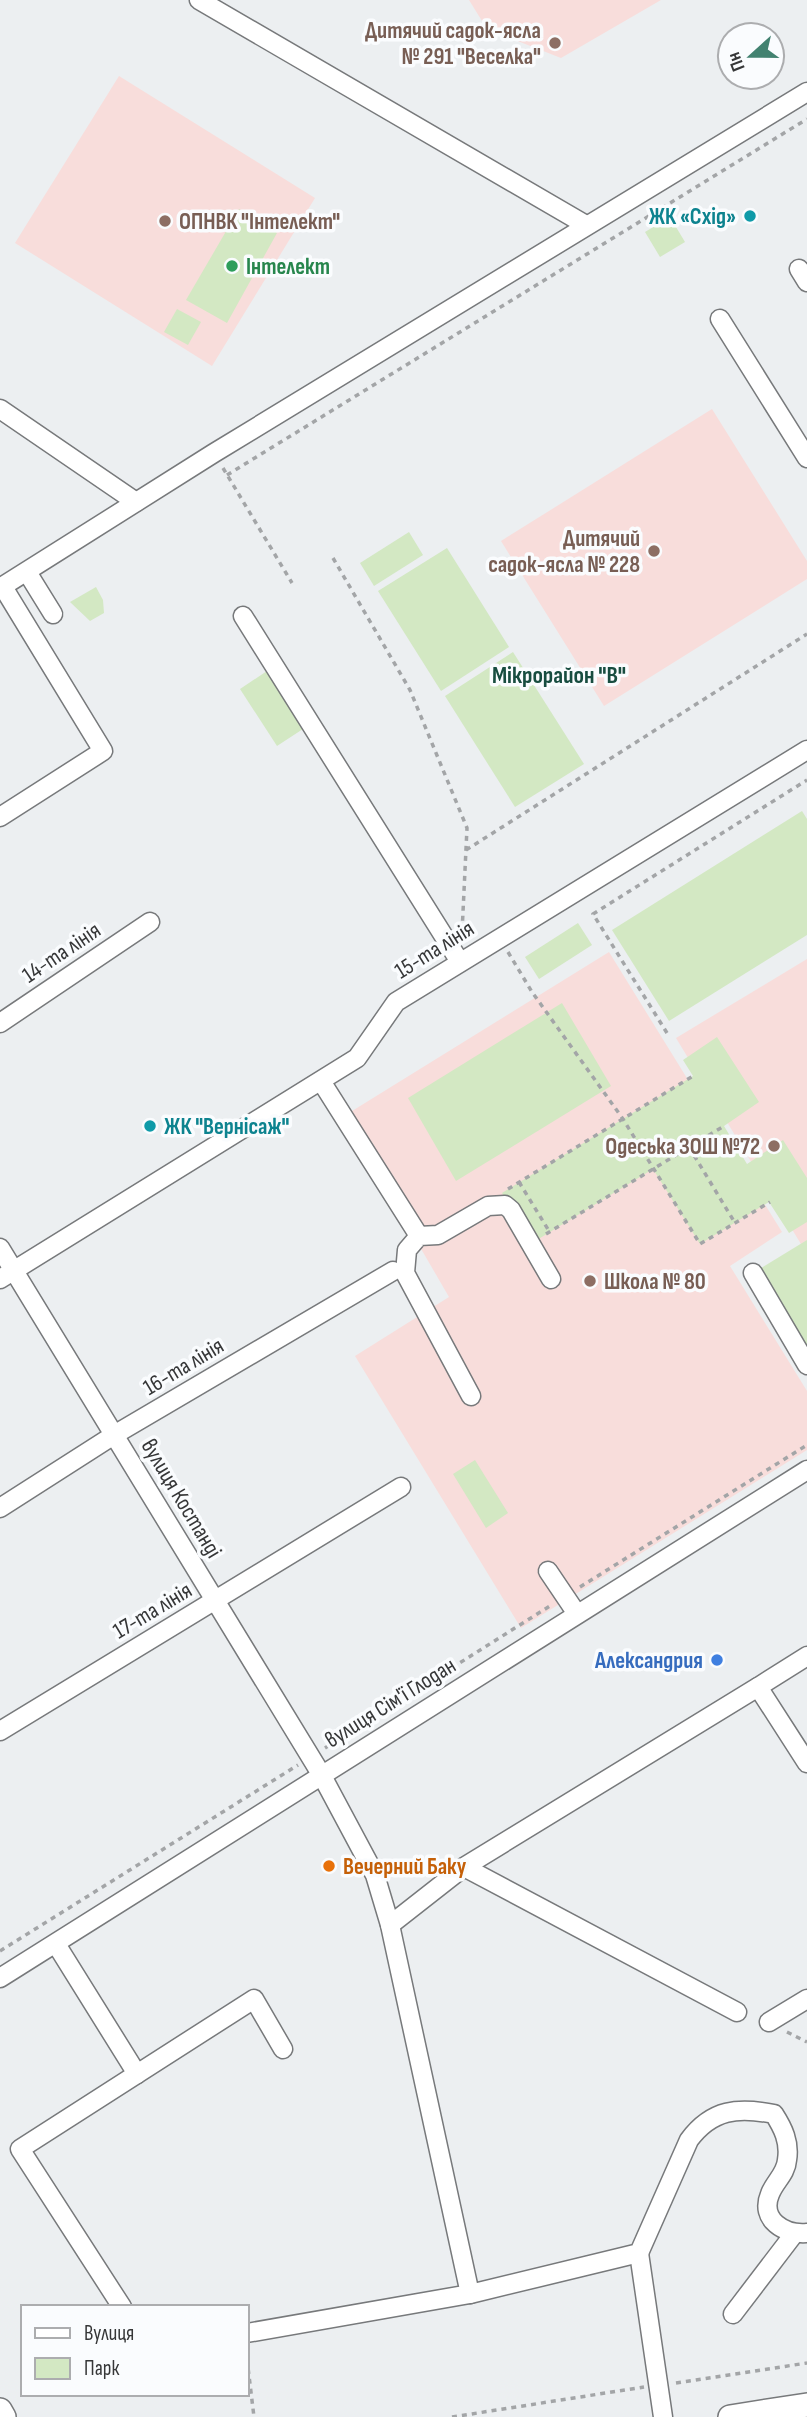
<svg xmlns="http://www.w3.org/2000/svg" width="807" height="2417" viewBox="0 0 807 2417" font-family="'Sofia Sans Condensed',sans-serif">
	<rect width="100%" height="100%" fill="#eceff1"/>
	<g fill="#f8dddb">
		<path d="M469 0H661L561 58 487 29Z"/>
		<path d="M119 76 315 198 212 366 15 243Z"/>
		<path d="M712 409 807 561V579L604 706 501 541Z"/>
		<path d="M609 952 782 1232 730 1266 807 1391V1450L521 1628 355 1356 449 1297 344 1116Z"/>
		<path d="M807 959V1254L676 1038Z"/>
	</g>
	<g fill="#d3e8c3">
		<path d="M239 209 277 233 227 323 186 300Z"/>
		<path d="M670 217 685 242 660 257 645 232Z"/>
		<path d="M177 309 201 322 188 345 164 332Z"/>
		<path d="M409 532 423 555 374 586 360 563Z"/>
		<path d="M447 548 509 647 441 691 378 591Z"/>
		<path d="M96 587 103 600 104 613 90 621 70 602Z"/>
		<path d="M513 652 584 764 515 807 445 696Z"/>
		<path d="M267 671 303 729 277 746 240 689Z"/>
		<path d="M802 811 807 819V935L669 1021 612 930Z"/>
		<path d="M578 923 592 945 539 979 525 957Z"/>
		<path d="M562 1003 611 1086 456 1181 408 1098Z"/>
		<path d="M717 1037 759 1102 724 1126 747 1164 783 1140 807 1178V1222L789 1233 769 1202 700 1244 653 1169 532 1243 502 1193 693 1076 683 1060Z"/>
		<path d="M807 1240V1346L799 1351 753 1273Z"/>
		<path d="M475 1460 508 1513 486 1528 453 1474Z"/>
	</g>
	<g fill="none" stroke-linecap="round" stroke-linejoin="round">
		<defs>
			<g id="minor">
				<path d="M199 0 586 225"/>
				<path d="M799 269 807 282"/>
				<path d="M720 319 807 458"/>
				<path d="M0 409 136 502"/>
				<path d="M27 572 53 614"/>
				<path d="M0 588 214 453 807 92"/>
				<path d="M243 616 460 962"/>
				<path d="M0 817 103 751 3 587"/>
				<path d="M0 1023 150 922"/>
				<path d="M321 1081 419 1236"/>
				<path d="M0 1248 321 1774 375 1875 390 1925 470 2294"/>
				<path d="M753 1273 807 1365"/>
				<path d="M0 1279 357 1058 396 1002 807 750"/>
				<path d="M471 1396 405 1273 407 1250 419 1236 438 1235 488 1206 505 1205 511 1210 551 1279"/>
				<path d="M0 1508 114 1435 393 1271"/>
				<path d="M548 1571 577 1614"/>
				<path d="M807 1656 758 1687 807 1763"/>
				<path d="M0 1731 401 1487"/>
				<path d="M464 1867 737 2012"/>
				<path d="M390 1925 464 1867 758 1687"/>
				<path d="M56 1944 137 2074"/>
				<path d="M0 1978 807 1470"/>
				<path d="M769 2022 807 1999"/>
				<path d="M639 2253 663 2417"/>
				<path d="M122 2307 20 2149 254 1999 283 2049"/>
				<path d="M733 2314 794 2234"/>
				<path d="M247 2333 470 2294 639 2253 689 2140C712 2109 738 2107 774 2114 783 2128 790 2142 787 2160 786 2174 775 2181 770 2194 759 2220 785 2235 807 2233"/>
			</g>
			<g id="major">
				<path d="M0 2410 4 2417"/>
				<path d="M730 2417 807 2405"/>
			</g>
		</defs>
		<use href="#minor" stroke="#77797b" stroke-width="21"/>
		<use href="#major" stroke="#77797b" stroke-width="26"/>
		<g stroke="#a3a5a7" stroke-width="3.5" stroke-dasharray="5 5" stroke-linecap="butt">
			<path d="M223 468 292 583"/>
			<path d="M227 475 807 119"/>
			<path d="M333 558 410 690 467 828 462 933"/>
			<path d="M466 850 807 634"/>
			<path d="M508 952 532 992 623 1119 700 1244 770 1202"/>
			<path d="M667 1033 593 914 807 780"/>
			<path d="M689 1147 735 1223"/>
			<path d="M519 1182 549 1231"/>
			<path d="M508 1189 693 1076"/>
			<path d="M546 1234 724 1126"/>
			<path d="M580 1587 807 1445"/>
			<path d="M325 1748 553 1604"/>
			<path d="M0 1951 298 1765"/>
			<path d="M787 2032 807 2042"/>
			<path d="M247 2359 254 2417"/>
			<path d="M676 2383 807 2363"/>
			<path d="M452 2417 644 2387"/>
		</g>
		<use href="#minor" stroke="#fff" stroke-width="18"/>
		<use href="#major" stroke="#fff" stroke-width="23"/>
	</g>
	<g fill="#8d6e63" stroke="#fafcfe" stroke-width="2.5">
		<circle cx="555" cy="43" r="7"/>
		<circle cx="165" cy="221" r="7"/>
		<circle cx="654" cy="551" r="7"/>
		<circle cx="774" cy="1146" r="7"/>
		<circle cx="590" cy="1281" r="7"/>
	</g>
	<g fill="#0f9aa8" stroke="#fafcfe" stroke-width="2.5">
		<circle cx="750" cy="216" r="7"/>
		<circle cx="150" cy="1126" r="7"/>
	</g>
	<circle fill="#2e9e5b" stroke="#fafcfe" stroke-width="2.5" cx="232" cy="266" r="7"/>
	<circle fill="#3f7fe0" stroke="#fafcfe" stroke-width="2.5" cx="717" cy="1660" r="7"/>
	<circle fill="#e8710a" stroke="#fafcfe" stroke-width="2.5" cx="329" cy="1866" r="7"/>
	<g text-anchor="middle" stroke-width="7" stroke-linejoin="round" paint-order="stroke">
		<g font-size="23" font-weight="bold" fill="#785e54" stroke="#fafcfe" text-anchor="end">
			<text x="541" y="38">Дитячий садок-ясла<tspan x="541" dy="26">№ 291 "Веселка"</tspan></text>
			<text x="179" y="229" text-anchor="start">ОПНВК "Інтелект"</text>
			<text x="640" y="546">Дитячий<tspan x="640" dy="26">садок-ясла № 228</tspan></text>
			<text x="760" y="1154">Одеська ЗОШ №72</text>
			<text x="604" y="1289" text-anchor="start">Школа № 80</text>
		</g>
		<g font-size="23" font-weight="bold" fill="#0d838f" stroke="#fafcfe" text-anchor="end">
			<text x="736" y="224">ЖК «Схід»</text>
			<text x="164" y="1134" text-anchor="start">ЖК "Вернісаж"</text>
		</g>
		<g font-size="23" font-weight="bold" fill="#27864d" stroke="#fafcfe" text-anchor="start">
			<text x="246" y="274">Інтелект</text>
		</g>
		<g font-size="23" fill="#363738" stroke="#fafcfe">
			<text transform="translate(434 949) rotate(-32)" y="8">15-та лінія</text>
			<text transform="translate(61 952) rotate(-34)" y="8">14-та лінія</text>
			<text transform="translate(183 1366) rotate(-31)" y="8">16-та лінія</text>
			<text transform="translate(182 1498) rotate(59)" y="8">вулиця Костанді</text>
			<text transform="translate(152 1610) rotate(-31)" y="8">17-та лінія</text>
			<text transform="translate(390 1702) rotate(-32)" y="8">вулиця Сім'ї Глодан</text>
		</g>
		<g font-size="23" font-weight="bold" fill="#366cbe" stroke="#fafcfe" text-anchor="end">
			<text x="703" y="1668">Александрия</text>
		</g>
		<g font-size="23" font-weight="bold" fill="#c56008" stroke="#fafcfe" text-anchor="start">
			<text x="343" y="1874">Вечерний Баку</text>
		</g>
		<g font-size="24" font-weight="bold" fill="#184d40" stroke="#fafcfe">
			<text x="559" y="683">Мікрорайон "В"</text>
		</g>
	</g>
	<rect x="21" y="2305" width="228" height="91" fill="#fafcfe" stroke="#acadaf" stroke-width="2"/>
	<rect x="35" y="2328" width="35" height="10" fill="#ffffff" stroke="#acadaf" stroke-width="2"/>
	<text x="84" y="2340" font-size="21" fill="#363738">Вулиця</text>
	<rect x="35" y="2358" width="35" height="21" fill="#d3e8c3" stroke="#acadaf" stroke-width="2"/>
	<text x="84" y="2375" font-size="21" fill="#363738">Парк</text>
	<g transform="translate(751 56) rotate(249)"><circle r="33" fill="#fafcfe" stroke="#acadaf" stroke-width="2"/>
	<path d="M0-5L12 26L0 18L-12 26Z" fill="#428270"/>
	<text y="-10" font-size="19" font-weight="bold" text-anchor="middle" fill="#363738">Пн</text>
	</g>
</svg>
